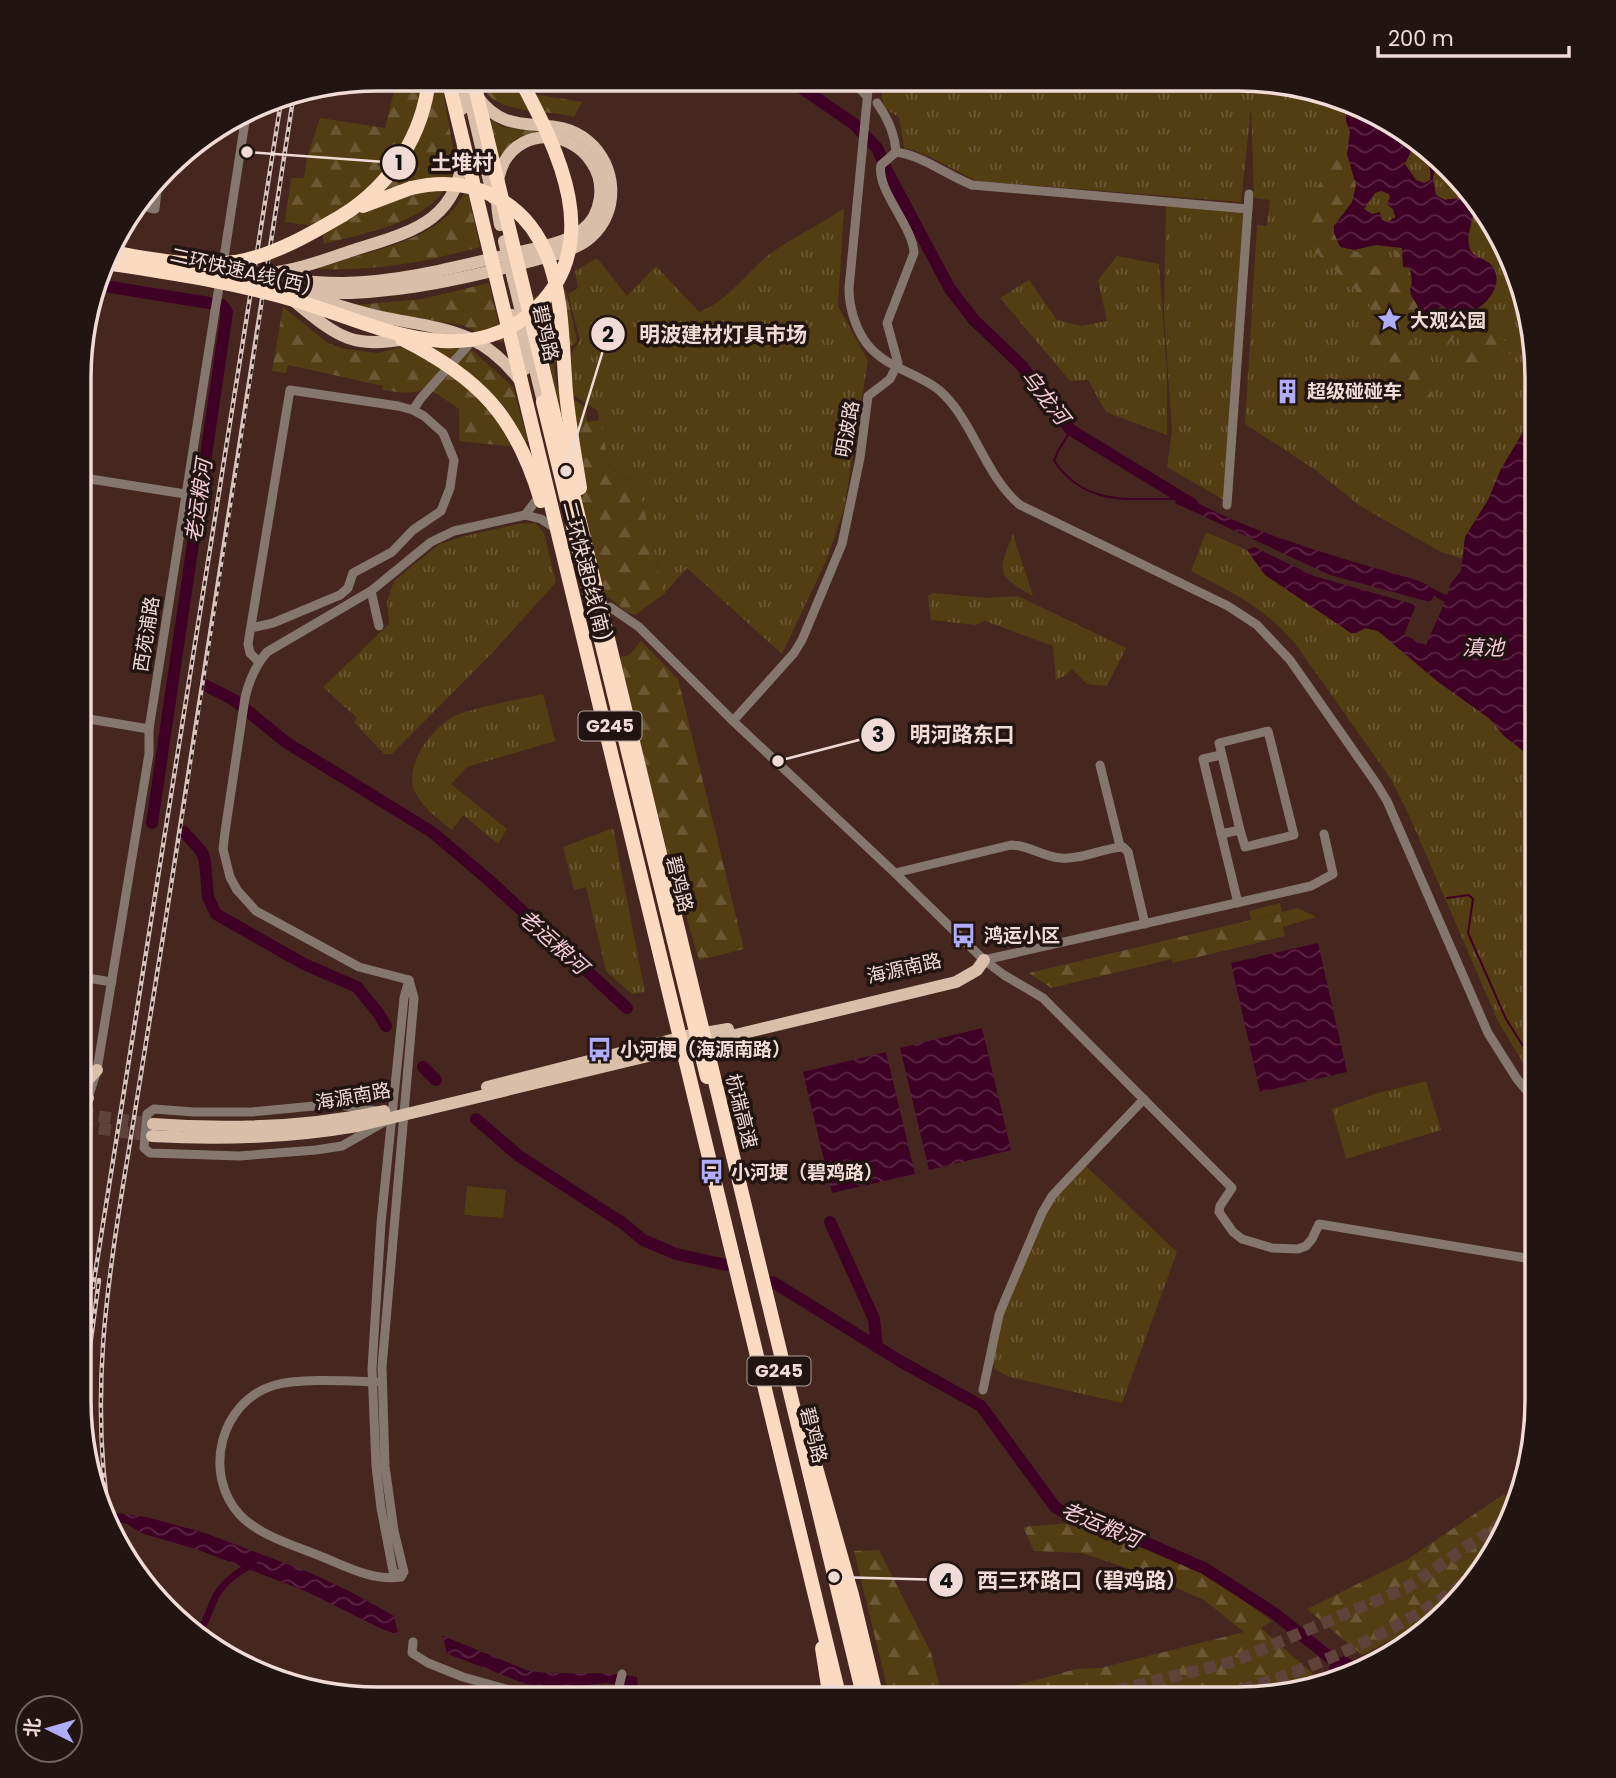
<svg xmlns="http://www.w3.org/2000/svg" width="1616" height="1778" viewBox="0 0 1616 1778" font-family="Poppins,'Noto Sans SC',sans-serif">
	<defs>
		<pattern id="grass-tufts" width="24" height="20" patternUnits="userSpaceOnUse" patternTransform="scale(1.75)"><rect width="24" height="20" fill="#533d13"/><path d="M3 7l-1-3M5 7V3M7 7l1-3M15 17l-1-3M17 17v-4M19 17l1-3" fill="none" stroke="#6c5835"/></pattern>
		<pattern id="forest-firs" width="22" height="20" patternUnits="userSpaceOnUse" patternTransform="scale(1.75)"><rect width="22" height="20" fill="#533d13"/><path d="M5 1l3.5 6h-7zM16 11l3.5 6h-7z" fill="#6c5835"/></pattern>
		<pattern id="water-waves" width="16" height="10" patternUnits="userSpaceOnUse" patternTransform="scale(1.75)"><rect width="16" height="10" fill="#3f0025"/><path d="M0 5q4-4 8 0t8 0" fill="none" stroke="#5b2544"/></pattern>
	</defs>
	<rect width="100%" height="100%" fill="#45271f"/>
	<g fill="url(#grass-tufts)">
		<path d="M883 80 1277 81 1388 119 1487 212 1522 282 1537 359V392L1522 434 1501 469 1488 500 1465 537 1463 559 1441 552 1360 506 1314 469 1245 424 1257 225 1267 226 1270 200 1254 198 1251 108 1241 202 978 181C953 171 930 153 904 148L899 117C879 107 881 100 883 80Z"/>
		<path d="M1166 205 1243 211 1224 500 1167 467 1172 432 1164 314Z"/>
		<path d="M844 208 838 306 868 361 844 509 826 561 782 654 687 568 664 594 637 479 628 480 610 468 597 410 571 394 568 359 580 340 568 294 578 288 575 271 597 258 627 296 656 266 699 312C726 302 744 276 766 257 790 238 819 226 844 208Z"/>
		<path d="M1117 256 1159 264 1167 373V435L1106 412 1088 380 1070 381 1000 298 1029 280 1057 320 1081 326 1107 321 1098 280Z"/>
		<path d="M535 523 544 533 556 582 495 650 392 754H384L354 722 357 718 323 687 389 624 387 601 394 581 438 545 461 537 518 524Z"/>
		<path d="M1206 532 1247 550 1265 575 1351 633H1356L1365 628 1378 631 1437 681 1490 719 1504 736 1537 762V1082L1527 1070 1497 1019 1409 815 1391 779 1294 642C1263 607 1232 592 1191 571Z"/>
		<path d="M1013 534 1033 596C995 575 998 572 1013 534Z"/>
		<path d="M933 593 988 598 1018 596 1126 648 1107 686 1087 684 1072 669 1066 675 1056 680 1053 646 985 621 976 625 931 620 928 596Z"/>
		<path d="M543 694 555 741 467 767 451 784 507 829 498 844 463 815 452 830C439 820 422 807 415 792 402 765 435 723 459 714 486 705 516 700 543 694Z"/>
		<path d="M613 828 645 992 632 994 606 971 586 887 574 890 563 847Z"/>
		<path d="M1426 1081 1441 1130 1346 1159 1332 1109 1378 1093Z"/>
		<path d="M1085 1165 1177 1252 1122 1403 1009 1377 995 1369 991 1357 1003 1311 1044 1214 1058 1191Z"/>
	</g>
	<g fill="url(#forest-firs)">
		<path d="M397 79H441L455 159C451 220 371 231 324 244L321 227 285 222 291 178H304L307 158 320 118 385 128Z"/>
		<path d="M480 79H526L533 94 582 102 574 117C545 108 488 117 480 79Z"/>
		<path d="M485 117 503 127 545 132 519 138 499 156Z"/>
		<path d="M1326 160H1349C1352 171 1358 182 1355 193 1350 216 1323 220 1340 247L1354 250 1376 267 1393 261 1398 247 1402 248 1404 256 1402 263C1420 278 1405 282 1411 294 1414 301 1419 309 1423 315 1399 354 1411 355 1432 393L1429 404C1410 404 1393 410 1374 408 1365 390 1375 382 1389 370L1360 356 1370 303 1309 246C1305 234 1302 212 1308 201 1317 184 1326 182 1326 160Z"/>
		<path d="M467 189 480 247C425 262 369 273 310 268 356 255 418 246 451 212 458 205 462 196 467 189Z"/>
		<path d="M489 283 503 343 462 325 399 315 357 305 422 299Z"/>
		<path d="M566 290 577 341 554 365 557 388 585 407 587 422 600 420 610 468 628 480 637 479 664 594 635 615 627 612 605 595 533 297Z"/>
		<path d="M283 307 328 343 344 349 378 353 422 341 457 343 473 351 513 387 528 441 507 446 459 441V409L427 387C413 396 399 392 382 390L383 386 288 365 286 373 272 371Z"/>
		<path d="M1474 318C1486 334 1503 341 1522 347L1484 369 1476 381C1467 375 1468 364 1458 357L1460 339 1454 337 1448 345H1441L1436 339C1448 324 1455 320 1474 318Z"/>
		<path d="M641 641 678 679 744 949 699 960 666 847 620 663 621 657 629 655Z"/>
		<path d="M1280 913 1285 936 1173 963 1172 959 1051 988 1029 973Z"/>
		<path d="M1504 1494 1512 1502 1497 1549 1433 1618 1362 1655 1307 1609 1408 1559Z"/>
		<path d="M1081 1522 1203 1572 1272 1621 1261 1628 1320 1680 1279 1694 1257 1699H967L1076 1669 1100 1668 1244 1632 1204 1600 1145 1574 1082 1553 1034 1551 1023 1527Z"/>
		<path d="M879 1550 931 1653 943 1699H890L854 1551Z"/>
	</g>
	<g fill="#533d13">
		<path d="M1280 903 1282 912 1298 908 1316 917 1283 927 1279 913 1251 920 1249 911Z"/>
		<path d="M467 1186 506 1190 503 1218 464 1215Z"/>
	</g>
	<g fill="url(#water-waves)" fill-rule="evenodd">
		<path d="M1346 105 1388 119 1411 140V151L1405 164 1416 180 1424 183 1430 180C1432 171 1427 165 1429 157L1436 164 1433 179 1436 195 1445 200C1497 190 1459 231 1471 251 1476 259 1488 259 1493 267 1505 285 1484 310 1466 313 1457 314 1449 309 1440 307L1433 313 1423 315 1411 295 1410 289 1412 282 1410 269 1403 267 1402 248 1376 245 1354 250 1340 247 1334 233V226L1352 202 1356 185 1347 154 1350 132 1346 121ZM1381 191 1389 194 1390 197 1387 204 1393 209 1395 217 1387 222 1382 220 1380 212 1372 214 1364 209 1375 193Z"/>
		<path d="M1537 392V762L1504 736 1490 719 1437 681 1378 631 1365 628 1356 633H1351L1265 575 1247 550 1254 547 1314 576 1416 605 1404 635 1426 645 1445 602 1434 596 1430 602 1330 575 1175 503 1179 493C1251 534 1334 556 1413 579 1426 582 1436 592 1447 595L1451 583 1461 571 1465 537 1488 500 1501 469 1522 434Z"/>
		<path d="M1318 943 1347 1072 1260 1092 1231 963Z"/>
		<path d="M982 1028 1011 1150 929 1170 900 1048Z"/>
		<path d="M886 1052 915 1174 832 1193 803 1072Z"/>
		<path d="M102 1511 146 1517 205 1533 311 1573 351 1592 394 1616 529 1671C565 1676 601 1670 637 1677L639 1699H628L626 1687 607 1683 558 1688 526 1684 380 1628 305 1591 196 1549 141 1533 127 1524 106 1520Z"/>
		<path d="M1345 1655 1364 1669 1340 1681 1325 1670Z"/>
	</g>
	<path fill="#45271f" d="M393 1613 442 1633 447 1654 399 1637Z"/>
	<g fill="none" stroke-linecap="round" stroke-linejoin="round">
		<g stroke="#3f0025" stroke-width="2">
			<path d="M1071 430 1058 451 1054 461C1087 507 1126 498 1176 499"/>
			<path d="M1447 898 1469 895 1473 899 1468 933 1506 1019 1537 1068"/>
		</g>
		<path stroke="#3f0025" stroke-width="7" d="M199 1632C207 1621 210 1608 216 1596 224 1581 239 1572 253 1563"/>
		<g stroke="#3f0025" stroke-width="12">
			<path d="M790 80 854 124 877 148 887 171 950 289 974 320 1021 365 1071 430 1192 504"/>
			<path d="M98 285 222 305 227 312 152 823"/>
			<path d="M205 685 234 700 287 743 432 832 490 881 627 1008"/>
			<path d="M184 832 202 852 205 861 208 897 216 914 304 964 357 987 379 1014 386 1026"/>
			<path d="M423 1067 436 1080"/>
			<path d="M476 1119 519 1156 624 1224 643 1240 676 1254 726 1265"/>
			<path d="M830 1222 874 1319 877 1347"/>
			<path d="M773 1282 900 1361 981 1406 1055 1507 1068 1515 1144 1542 1204 1568 1274 1613 1352 1675"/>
		</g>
		<g stroke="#5f423a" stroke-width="12" stroke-dasharray="12 6" stroke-linecap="butt">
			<path d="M81 1114 153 1124"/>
			<path d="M81 1126 152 1136"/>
			<path d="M1082 1699 1235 1661 1408 1587 1506 1520"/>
			<path d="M1207 1699C1293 1679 1395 1634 1466 1582"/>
		</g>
		<g stroke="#85776e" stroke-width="9">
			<path d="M855 80 859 88 867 96"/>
			<path d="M869 80 849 288C849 307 855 328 867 344 886 368 916 372 939 390 973 419 984 475 1020 505L1228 606 1257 625 1290 660 1376 783 1387 801 1488 1033 1517 1079 1537 1103"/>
			<path d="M896 152C924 156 946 175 972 185L1248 209"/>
			<path d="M150 208 155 209 158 181"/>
			<path d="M225 251 246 115"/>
			<path d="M413 410 421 398 473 340"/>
			<path d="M84 478 185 494"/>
			<path d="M1227 505 1249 194"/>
			<path d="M525 515 541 494"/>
			<path d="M371 591 379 626"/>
			<path d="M599 610 610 607 639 627 733 721 895 873 984 960 1004 975 1043 998 1232 1188 1220 1206 1219 1212 1233 1232 1242 1239 1272 1248 1298 1249 1306 1246 1312 1239 1319 1224 1537 1260"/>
			<path d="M251 628 273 623 340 595 348 588 353 573 392 552 413 530 441 511 450 488 454 460 443 433 424 416 413 410 398 406 290 390 248 644 250 653 259 662"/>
			<path d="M83 718 149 729"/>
			<path d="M733 721 794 653 802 640 842 544 860 458 868 396 890 379 898 363 887 323 914 253C913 226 876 190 881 165L896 152C895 135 887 117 877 103"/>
			<path d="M1221 755 1203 759 1238 903"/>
			<path d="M1100 765 1120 846"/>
			<path d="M1221 834 1240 830 1245 847 1294 835 1268 731 1219 743 1240 830"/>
			<path d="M895 873 1011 845C1029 845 1043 857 1061 858 1082 860 1102 848 1123 847L1128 852 1145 924"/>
			<path d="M984 960 1311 886 1333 874 1324 834"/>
			<path d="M81 977 112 982"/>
			<path d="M409 980 414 998 382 1367 385 1466 394 1531 404 1572 401 1577 393 1571 381 1508 376 1466 372 1369 381 1223 404 998Z"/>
			<path d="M409 980 359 967 256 911 237 890 230 877 223 849 225 832 245 698C249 680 255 666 267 652L371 591 431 542 454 531 525 515 541 519 558 530"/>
			<path d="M376 1111 335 1104 252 1112H194L154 1109 147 1114 144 1148 150 1153 239 1156 316 1150 342 1146 384 1122"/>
			<path d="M81 1156 88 1098 97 1070 149 754V729L215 311"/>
			<path d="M376 1382C347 1381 302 1378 275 1385 220 1401 202 1474 240 1515 261 1537 297 1546 325 1558 349 1568 374 1581 401 1577"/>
			<path d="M983 1390 999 1315 1005 1300 1042 1213 1052 1196 1065 1182 1144 1099"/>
			<path d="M413 1642 412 1653 428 1663 463 1677 531 1696 617 1695V1699"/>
			<path d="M617 1695 622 1674"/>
		</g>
		<g stroke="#d9beaa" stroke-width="12">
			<path d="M456 79 462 109"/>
			<path d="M465 79 493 198"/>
			<path d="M211 267C255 275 299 283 343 283 401 282 456 267 511 254 534 248 563 245 582 230 602 215 606 184 592 163 573 131 523 127 504 162 494 182 496 204 500 225"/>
			<path d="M270 273C299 270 326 259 354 250 411 232 461 221 463 149"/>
			<path d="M513 279 543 402"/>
			<path d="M275 290C371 302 464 280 557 254 569 250 581 246 591 237 620 212 617 165 588 141 551 110 509 143 477 96"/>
			<path d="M313 298C336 304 358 312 382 317 440 329 481 328 521 382"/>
			<path d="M294 301C337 336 351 350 409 338"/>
			<path d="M512 315 525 369"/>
			<path d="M81 1087 97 1070"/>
			<path d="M487 1087 687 1036 728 1029"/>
			<path d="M81 1097 88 1098"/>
			<path d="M153 1124C231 1130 308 1127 384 1111"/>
			<path d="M152 1136C221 1140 288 1138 357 1126L956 982 977 970 984 960"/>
			<path d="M81 1145H82"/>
		</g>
		<g stroke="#fbdac2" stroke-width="14">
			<path d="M363 206 411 188"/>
			<path d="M343 215C391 185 423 135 429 79"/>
			<path d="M543 402 707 1077"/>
			<path d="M809 1443 852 1595 877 1699"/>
			<path d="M822 1648 830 1699"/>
		</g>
		<defs>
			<g id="rail">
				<path d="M93 1287 282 95"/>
				<path d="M83 1438 87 1369 99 1280"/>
				<path d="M112 1532C88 1406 107 1280 128 1155 140 1078 153 1001 165 924 210 647 252 370 294 93"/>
			</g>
		</defs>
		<use href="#rail" stroke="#d9c3bd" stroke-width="4.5"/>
		<use href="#rail" stroke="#221411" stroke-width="2" stroke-dasharray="5" stroke-linecap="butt"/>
		<path stroke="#85776e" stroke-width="9" d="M215 311 225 251"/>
		<path stroke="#d9beaa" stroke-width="12" d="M504 241 513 279"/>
		<g stroke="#fbdac2" stroke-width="14">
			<path d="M448 79 840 1699"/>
			<path d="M473 79 864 1699"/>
			<path d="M411 188C440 181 467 182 494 196 567 233 560 323 566 392 569 424 575 456 580 488"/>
			<path d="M110 252C154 259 200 270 245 260 280 252 312 233 343 215"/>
			<path d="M106 263C169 273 232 282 294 300 343 314 391 338 442 341 474 343 507 334 531 313 608 246 558 150 520 79"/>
			<path d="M402 339C480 378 516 417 541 501"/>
		</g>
	</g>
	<defs>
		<symbol id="sight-bare" viewBox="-9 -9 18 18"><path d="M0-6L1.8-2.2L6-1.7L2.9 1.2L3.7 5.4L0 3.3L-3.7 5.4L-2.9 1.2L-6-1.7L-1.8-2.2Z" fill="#b0aefa" stroke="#221411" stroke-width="2.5" paint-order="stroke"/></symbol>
		<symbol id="building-bare" viewBox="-9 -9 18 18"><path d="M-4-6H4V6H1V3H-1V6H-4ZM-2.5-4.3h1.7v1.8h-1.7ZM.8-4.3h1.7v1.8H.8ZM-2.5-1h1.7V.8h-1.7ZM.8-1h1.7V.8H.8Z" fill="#b0aefa" stroke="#221411" stroke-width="2.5" paint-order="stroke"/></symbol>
		<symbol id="bus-bare" viewBox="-9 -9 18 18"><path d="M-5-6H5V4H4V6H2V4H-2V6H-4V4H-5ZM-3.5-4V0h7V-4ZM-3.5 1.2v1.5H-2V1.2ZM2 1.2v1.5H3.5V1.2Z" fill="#b0aefa" stroke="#221411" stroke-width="2.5" paint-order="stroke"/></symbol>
	</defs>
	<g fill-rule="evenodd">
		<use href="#sight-bare" x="1372" y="302" width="35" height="35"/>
		<use href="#building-bare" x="1270" y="374" width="35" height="35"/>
		<use href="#bus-bare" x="946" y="918" width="35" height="35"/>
		<use href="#bus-bare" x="582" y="1032" width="35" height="35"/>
		<use href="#bus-bare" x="694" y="1154" width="35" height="35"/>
	</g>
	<g text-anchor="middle" stroke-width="7" stroke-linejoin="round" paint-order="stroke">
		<g fill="#221411" stroke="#b29f9b" stroke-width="2">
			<rect x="578.5" y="711.5" width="63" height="29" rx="5"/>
			<rect x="747.5" y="1356.5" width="63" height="29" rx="5"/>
		</g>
		<g font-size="18" font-weight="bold" fill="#f0dbd6">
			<text x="610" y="732">G245</text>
			<text x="779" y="1377">G245</text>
		</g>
		<g font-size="19" fill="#f0dbd6" stroke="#221411">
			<text transform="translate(241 270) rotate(13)" y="7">二环快速A线(西)</text>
			<text transform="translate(546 333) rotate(77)" y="7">碧鸡路</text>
			<text transform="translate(847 429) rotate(-80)" y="7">明波路</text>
			<text transform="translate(587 571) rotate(76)" y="7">二环快速B线(南)</text>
			<text transform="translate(146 634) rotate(-81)" y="7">西苑浦路</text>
			<text transform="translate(680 884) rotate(76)" y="7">碧鸡路</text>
			<text transform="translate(904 968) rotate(-13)" y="7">海源南路</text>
			<text transform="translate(353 1096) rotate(-10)" y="7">海源南路</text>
			<text transform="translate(742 1111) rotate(76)" y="7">杭瑞高速</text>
			<text transform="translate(814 1435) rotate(76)" y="7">碧鸡路</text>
		</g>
		<g font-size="19" font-weight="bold" fill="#f0dbd6" stroke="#221411" text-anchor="start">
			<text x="1410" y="327">大观公园</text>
			<text x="1307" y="398">超级碰碰车</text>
			<text x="984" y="942">鸿运小区</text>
			<text x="620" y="1056">小河梗（海源南路）</text>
			<text x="731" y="1179">小河埂（碧鸡路）</text>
		</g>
		<g font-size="21" font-style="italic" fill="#f4cadb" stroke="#221411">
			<text transform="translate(1045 397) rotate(52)" y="7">乌龙河</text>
			<text transform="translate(199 501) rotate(-82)" y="7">老运粮河</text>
			<text x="1483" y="655">滇池</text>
			<text transform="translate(553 942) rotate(42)" y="7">老运粮河</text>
			<text transform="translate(1101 1525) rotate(23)" y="7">老运粮河</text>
		</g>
	</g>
	<path d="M0 0H1616V1778H0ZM378 91H1238A287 287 0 0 1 1525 378V1400A287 287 0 0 1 1238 1687H378A287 287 0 0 1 91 1400V378A287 287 0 0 1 378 91Z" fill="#221411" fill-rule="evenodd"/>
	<path fill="none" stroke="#f0dbd6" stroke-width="3.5" d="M378 91H1238A287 287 0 0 1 1525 378V1400A287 287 0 0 1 1238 1687H378A287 287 0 0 1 91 1400V378A287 287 0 0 1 378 91Z"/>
	<path fill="none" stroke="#f0dbd6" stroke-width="2.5" d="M247 152L399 163M566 471L608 334M778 761L878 735M834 1577L946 1580"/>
	<g fill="#f0dbd6" stroke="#221411" stroke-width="2.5">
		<circle cx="247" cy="152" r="7"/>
		<circle cx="566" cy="471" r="7"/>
		<circle cx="778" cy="761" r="7"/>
		<circle cx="834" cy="1577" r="7"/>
		<circle cx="399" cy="163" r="18"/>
		<circle cx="608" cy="334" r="18"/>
		<circle cx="878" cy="735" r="18"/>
		<circle cx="946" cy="1580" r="18"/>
	</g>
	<g font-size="21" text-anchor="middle" font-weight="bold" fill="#111">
		<text x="399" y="170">1</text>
		<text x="608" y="342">2</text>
		<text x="878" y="742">3</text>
		<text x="946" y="1588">4</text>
	</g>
	<g font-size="21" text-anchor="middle" font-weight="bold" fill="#f0dbd6" stroke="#221411" stroke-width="7" stroke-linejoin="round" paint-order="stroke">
		<text x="462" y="170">土堆村</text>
		<text x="723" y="342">明波建材灯具市场</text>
		<text x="962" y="742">明河路东口</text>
		<text x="1082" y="1588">西三环路口（碧鸡路）</text>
	</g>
	<g transform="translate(49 1729) rotate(275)"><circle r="33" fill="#221411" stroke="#746460" stroke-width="2"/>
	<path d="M0-5L12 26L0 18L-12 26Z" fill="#b0aefa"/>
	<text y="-10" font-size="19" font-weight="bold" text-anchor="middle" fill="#f0dbd6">北</text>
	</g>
	<path d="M1378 46v10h191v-10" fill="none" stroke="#f0dbd6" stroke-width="3.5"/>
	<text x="1388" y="46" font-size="21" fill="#f0dbd6" stroke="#221411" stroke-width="5" paint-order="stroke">200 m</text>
</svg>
